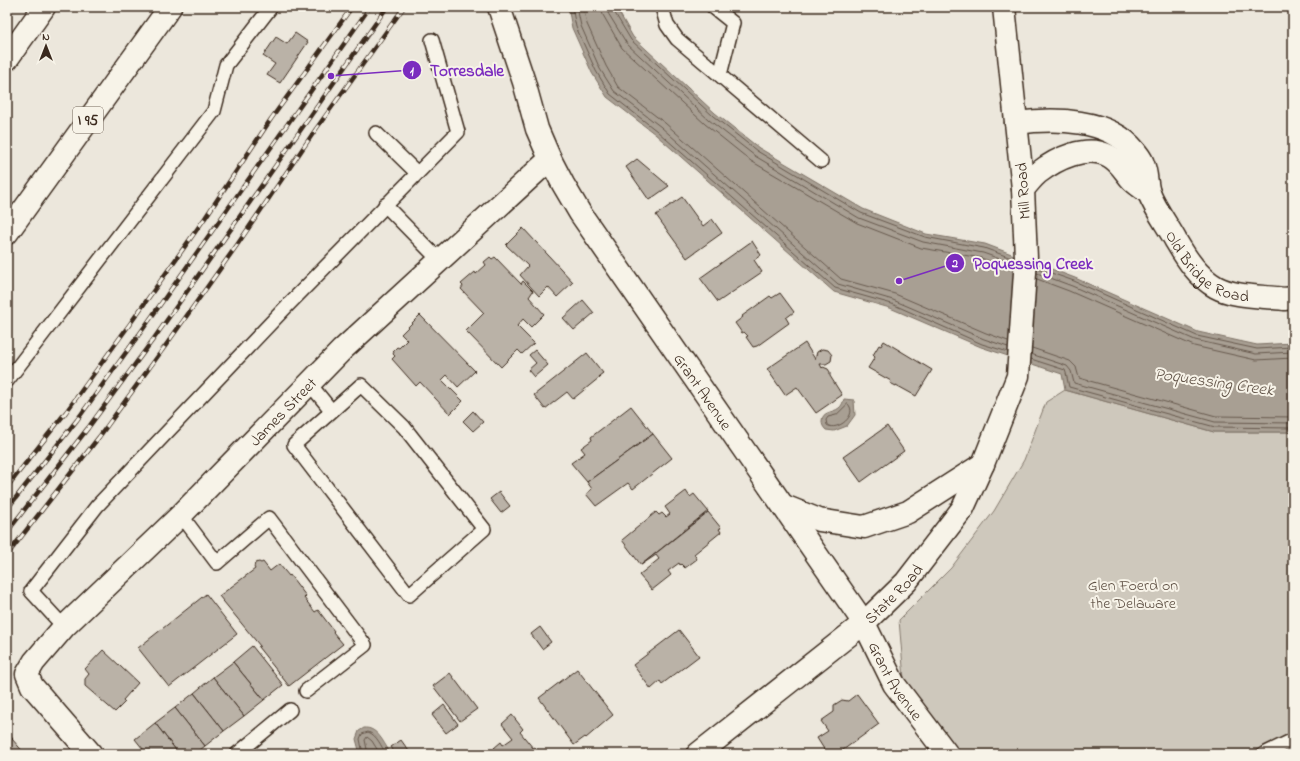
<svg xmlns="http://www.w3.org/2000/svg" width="1300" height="761" viewBox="0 0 1300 761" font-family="'Indie Flower',sans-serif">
	<rect width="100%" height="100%" fill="#ece7dc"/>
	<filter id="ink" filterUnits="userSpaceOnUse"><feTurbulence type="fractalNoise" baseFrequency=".025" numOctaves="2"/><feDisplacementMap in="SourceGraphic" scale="8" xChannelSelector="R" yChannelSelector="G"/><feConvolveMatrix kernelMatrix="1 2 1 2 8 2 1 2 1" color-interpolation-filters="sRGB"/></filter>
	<g filter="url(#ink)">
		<path fill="#cec8bc" stroke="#84796d" d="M1065 390 1214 432H1293V754H958L912 693 904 679 899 620 951 568 994 511 1024 460 1046 402Z"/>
		<g fill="#a89f93" stroke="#7c7064">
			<path d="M568 7H616L633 37 715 113 759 148 863 209 926 234 985 244 1075 278 1198 332 1257 345 1293 343V432H1214L1065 390 1062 374 981 347 890 308 834 292 655 134 607 97 592 73 572 28Z"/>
			<path d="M844 399 854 400 855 415 847 426 834 431 826 430C823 427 822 425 822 421 822 411 833 413 839 408 842 406 843 402 844 399Z"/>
			<path d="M364 728C378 727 384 744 391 754H360L356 739 359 731Z"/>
		</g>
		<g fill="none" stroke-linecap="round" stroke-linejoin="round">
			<g stroke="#67594d" stroke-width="1">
				<path d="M572 7 576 27 596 71 610 94 657 131 835 288 892 304 982 344 1008 352"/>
				<path d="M577 7 581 26 600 69 614 91 661 127 838 284 893 300 984 339 1008 347"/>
				<path d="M583 7 587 24 606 66 618 87 665 123 841 279 895 294 986 333 1008 341"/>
				<path d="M601 7 603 15 622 48 705 124 751 161 857 223 921 248 981 258 1013 270"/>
				<path d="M607 7 608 13 627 44 709 120 755 156 859 218 923 242 983 253 1014 264"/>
				<path d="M612 7 613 10 631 40 713 116 757 151 861 213 925 237 984 248 1014 259"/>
				<path d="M1037 268 1074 281 1197 336 1257 349 1293 347"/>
				<path d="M1037 273 1072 286 1195 340 1256 354 1293 352"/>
				<path d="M1037 279 1069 291 1194 346 1256 360 1293 358"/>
				<path d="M1032 348 1070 361 1076 367 1079 378 1216 416 1293 417"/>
				<path d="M1031 354 1067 366 1071 371 1074 383 1215 422 1293 423"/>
				<path d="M1031 359 1065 370 1066 373 1069 387 1215 427 1293 428"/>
				<path d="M848 404C859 415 837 432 827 425L826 420 828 417 836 415Z"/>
				<path d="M363 754 360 739 362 734 368 732C377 735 381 746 386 754"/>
				<path d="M368 754 365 740 367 737 372 741 380 754"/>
			</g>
		</g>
		<g fill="#bab2a7" stroke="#3b2a1e">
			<path d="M295 33 308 42 280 83 267 75 275 64 263 56 276 37 287 44Z"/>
			<path d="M637 159 669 186 649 200 626 167Z"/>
			<path d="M682 197 703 226 712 219 722 233 687 258 656 215Z"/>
			<path d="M523 228 573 282 557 297 548 287 539 296 520 275 528 266 506 245Z"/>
			<path d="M752 241 761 255 754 260 762 272 718 302 700 278Z"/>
			<path d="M490 257 492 259 495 257 521 284 523 281 533 291 529 297 544 314 531 327 523 319 517 326 534 343 522 354 518 350 501 367 466 331 484 313 461 289 463 286 461 284 475 272 476 274 486 265 484 262Z"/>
			<path d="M780 293 794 312 786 318 789 323 757 346 753 347 746 337 748 336 744 332 742 333 735 323 743 317 742 316 770 296 772 298Z"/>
			<path d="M583 300 594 313 574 330 563 318Z"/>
			<path d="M420 315 475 371 458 387 447 375 442 380 463 401 450 414 420 382 416 386 392 359 395 356 393 354 394 352 393 351 397 347 399 348 407 340 401 334Z"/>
			<path d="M884 341 932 370 916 396 896 385V386L890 383 891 381 868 368 875 357 873 355 879 345 881 346Z"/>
			<path d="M805 343 815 359 817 352 822 349 828 350 832 355 831 361 826 364H820L822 368 823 367 828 369 830 372V376L842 395 816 413 797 387 785 395 767 369Z"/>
			<path d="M535 350 548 365 534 377 528 370 536 363 529 355Z"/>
			<path d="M587 353 603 373 599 376 600 377 573 399 567 392 545 409 534 395Z"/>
			<path d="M631 406 653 434 587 482 571 463 585 453 581 448 592 440 591 437Z"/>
			<path d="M473 411 483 422 473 431 463 421Z"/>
			<path d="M887 426 904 451 861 482 843 457Z"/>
			<path d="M653 434 672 458 633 489 628 483 596 506 586 494 592 489 587 482Z"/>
			<path d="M686 491 690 497 694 494 708 511 641 565 622 540 656 512 659 515 662 513 666 517 670 514 665 507Z"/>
			<path d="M499 492 510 506 501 513 490 499Z"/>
			<path d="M708 512 721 528 719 529 721 532 694 554 697 559 685 568 681 564 680 565 679 563 668 571 671 575 652 590 639 575 659 559 656 555 641 565Z"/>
			<path d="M259 562 261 563 263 562 270 571 279 564 289 576 290 575 306 596 304 598 315 612 318 610 334 631 333 632 343 644 289 686 258 647 260 646 219 596 255 569 254 567 255 563Z"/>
			<path d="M206 594 237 634 169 687 138 648Z"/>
			<path d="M540 627 551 642 542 649 531 634Z"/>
			<path d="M679 630 699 656 662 684 660 681 651 689 633 665Z"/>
			<path d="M252 646 283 685 264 700 233 662Z"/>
			<path d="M103 650 138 683 123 700 125 702 115 712 85 686V679L89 674 85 669Z"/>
			<path d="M233 662 264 700 244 716 213 677Z"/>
			<path d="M577 669 613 715 586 738 585 737 574 745 539 698Z"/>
			<path d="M450 673 477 709 460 721 433 686Z"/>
			<path d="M213 677 244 716 224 731 194 693Z"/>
			<path d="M194 693 224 731 205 746 175 708Z"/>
			<path d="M857 694 879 724 843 750 842 754H827L817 738 828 731 821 721 834 712V705L842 700 848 701Z"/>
			<path d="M444 705 458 724 446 733 432 715Z"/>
			<path d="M175 708 205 746 195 754H179L155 723Z"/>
			<path d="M512 715 523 729 520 732 533 748 535 747 541 754H493L492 753 496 750 494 748 501 742 503 745 513 738 502 724Z"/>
			<path d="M155 723 179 754H147L135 739Z"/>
			<path d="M7 731 13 738 7 743Z"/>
			<path d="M12 739 25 754H7V743Z"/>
			<path d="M401 740 411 754H396L391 747Z"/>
		</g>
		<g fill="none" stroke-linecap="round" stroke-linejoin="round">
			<defs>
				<g id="lane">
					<path d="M662 7 667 25 677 39 821 161"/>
					<path d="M713 7 733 23 720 75"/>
					<path d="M376 133 417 173"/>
					<path d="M385 205 439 260"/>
					<path d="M7 381 214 111 226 65 271 7"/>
					<path d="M309 383 331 410"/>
					<path d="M361 385 404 427 484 529 409 595 294 445Z"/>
					<path d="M181 515 217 563 269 518 365 645 306 691"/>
					<path d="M64 627 31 591 97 506 286 307 458 132 432 40"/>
					<path d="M237 754 290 710"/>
					<path d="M1264 754 1293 740"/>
				</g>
				<g id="street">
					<path id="s1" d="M1016 123C1054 118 1109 118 1135 151 1138 155 1142 159 1143 164 1147 173 1146 184 1149 193 1155 209 1168 226 1176 241 1186 258 1198 277 1216 287 1234 297 1263 296 1284 299L1293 298"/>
					<path d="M1023 189C1028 184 1032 178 1038 173 1056 159 1086 144 1109 156 1119 161 1124 171 1132 180 1137 185 1143 189 1149 193"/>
					<path id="s2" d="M864 623 894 684 947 754"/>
					<path id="s3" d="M91 754 32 686 27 674 34 662 64 627 181 515 342 350 550 159"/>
				</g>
				<g id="secondary">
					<path id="s4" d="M499 7 524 82 537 129 550 159 563 184 580 213 864 623"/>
					<path d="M784 506 819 520 864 527 908 512 983 464"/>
					<path id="s5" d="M698 754 864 623 906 582 963 508 983 464 1018 376 1026 258 1023 189 1004 7"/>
				</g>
				<g id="highway">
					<path d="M7 59 44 7"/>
					<path d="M7 233 170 7"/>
				</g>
			</defs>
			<use href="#lane" stroke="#3b2a1e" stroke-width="16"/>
			<use href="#street" stroke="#3b2a1e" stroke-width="25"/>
			<use href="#secondary" stroke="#3b2a1e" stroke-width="25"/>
			<use href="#highway" stroke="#3b2a1e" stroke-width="25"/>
			<use href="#lane" stroke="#f7f3e8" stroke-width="13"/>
			<use href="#street" stroke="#f7f3e8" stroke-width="22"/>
			<use href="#secondary" stroke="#f7f3e8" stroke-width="22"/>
			<use href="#highway" stroke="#f7f3e8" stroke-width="22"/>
			<defs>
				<g id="rail">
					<path d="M7 487 66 412 132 321 205 218 271 119 352 7"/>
					<path d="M7 509 77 420 143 329 370 7"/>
					<path d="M7 532 88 428 155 337 387 7"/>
					<path d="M7 555 99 437 166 345 237 245 316 129 404 7"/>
				</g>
			</defs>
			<use href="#rail" stroke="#3b2a1e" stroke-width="4.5"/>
			<use href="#rail" stroke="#f7f3e8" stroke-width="3" stroke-dasharray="9" stroke-linecap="butt"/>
		</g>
	</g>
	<g text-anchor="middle" stroke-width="4" stroke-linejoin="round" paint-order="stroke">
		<rect fill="#f7f3e8" stroke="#73665b" stroke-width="1" x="73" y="107" width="30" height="26" rx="3"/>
		<g font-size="15" font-weight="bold" fill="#3b2a1e">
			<text x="88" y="125">I 95</text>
		</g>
		<g font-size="16" fill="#3b2a1e" stroke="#f7f3e8">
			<text transform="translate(1022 191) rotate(-94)" y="6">Mill Road</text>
			<text dy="6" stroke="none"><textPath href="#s1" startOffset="270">Old Bridge Road</textPath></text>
			<text dy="6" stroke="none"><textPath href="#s4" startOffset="439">Grant Avenue</textPath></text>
			<text dy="6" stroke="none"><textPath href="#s3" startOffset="470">James Street</textPath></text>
			<text dy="6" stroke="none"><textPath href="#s5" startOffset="253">State Road</textPath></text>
			<text dy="6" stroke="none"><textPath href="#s2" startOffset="66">Grant Avenue</textPath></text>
		</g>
		<g font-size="16" fill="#605246" stroke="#f7f3e8">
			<text x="1133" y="590">Glen Foerd on<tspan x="1133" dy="18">the Delaware</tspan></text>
		</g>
		<g font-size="17" font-style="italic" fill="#615347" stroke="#f7f3e8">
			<text transform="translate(1214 381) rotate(8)" y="6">Poquessing Creek</text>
		</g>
	</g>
	<path fill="none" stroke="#7b2cbf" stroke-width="1.5" d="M331 76L412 70M899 281L955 263"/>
	<g fill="#7b2cbf" stroke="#f7f3e8" stroke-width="1.5">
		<circle cx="331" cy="76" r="4"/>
		<circle cx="899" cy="281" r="4"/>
		<circle cx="412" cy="70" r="10"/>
		<circle cx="955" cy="263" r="10"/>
	</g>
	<g font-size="12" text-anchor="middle" font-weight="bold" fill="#fff">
		<text x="412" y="75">1</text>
		<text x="955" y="267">2</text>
	</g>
	<g font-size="17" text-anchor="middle" font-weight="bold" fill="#7b2cbf" stroke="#f7f3e8" stroke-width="4" stroke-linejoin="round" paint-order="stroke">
		<text x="467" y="76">Torresdale</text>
		<text x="1033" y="269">Poquessing Creek</text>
	</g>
	<rect width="1300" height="761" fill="none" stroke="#f7f3e8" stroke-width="24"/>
	<rect x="12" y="12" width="1276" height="737" fill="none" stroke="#3b2a1e" stroke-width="1.5" filter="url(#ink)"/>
	<g transform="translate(46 46)" stroke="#f7f3e8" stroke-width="3" paint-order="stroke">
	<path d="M0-3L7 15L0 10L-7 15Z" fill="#3b2a1e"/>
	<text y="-6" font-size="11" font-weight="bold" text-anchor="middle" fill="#3b2a1e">N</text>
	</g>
</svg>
